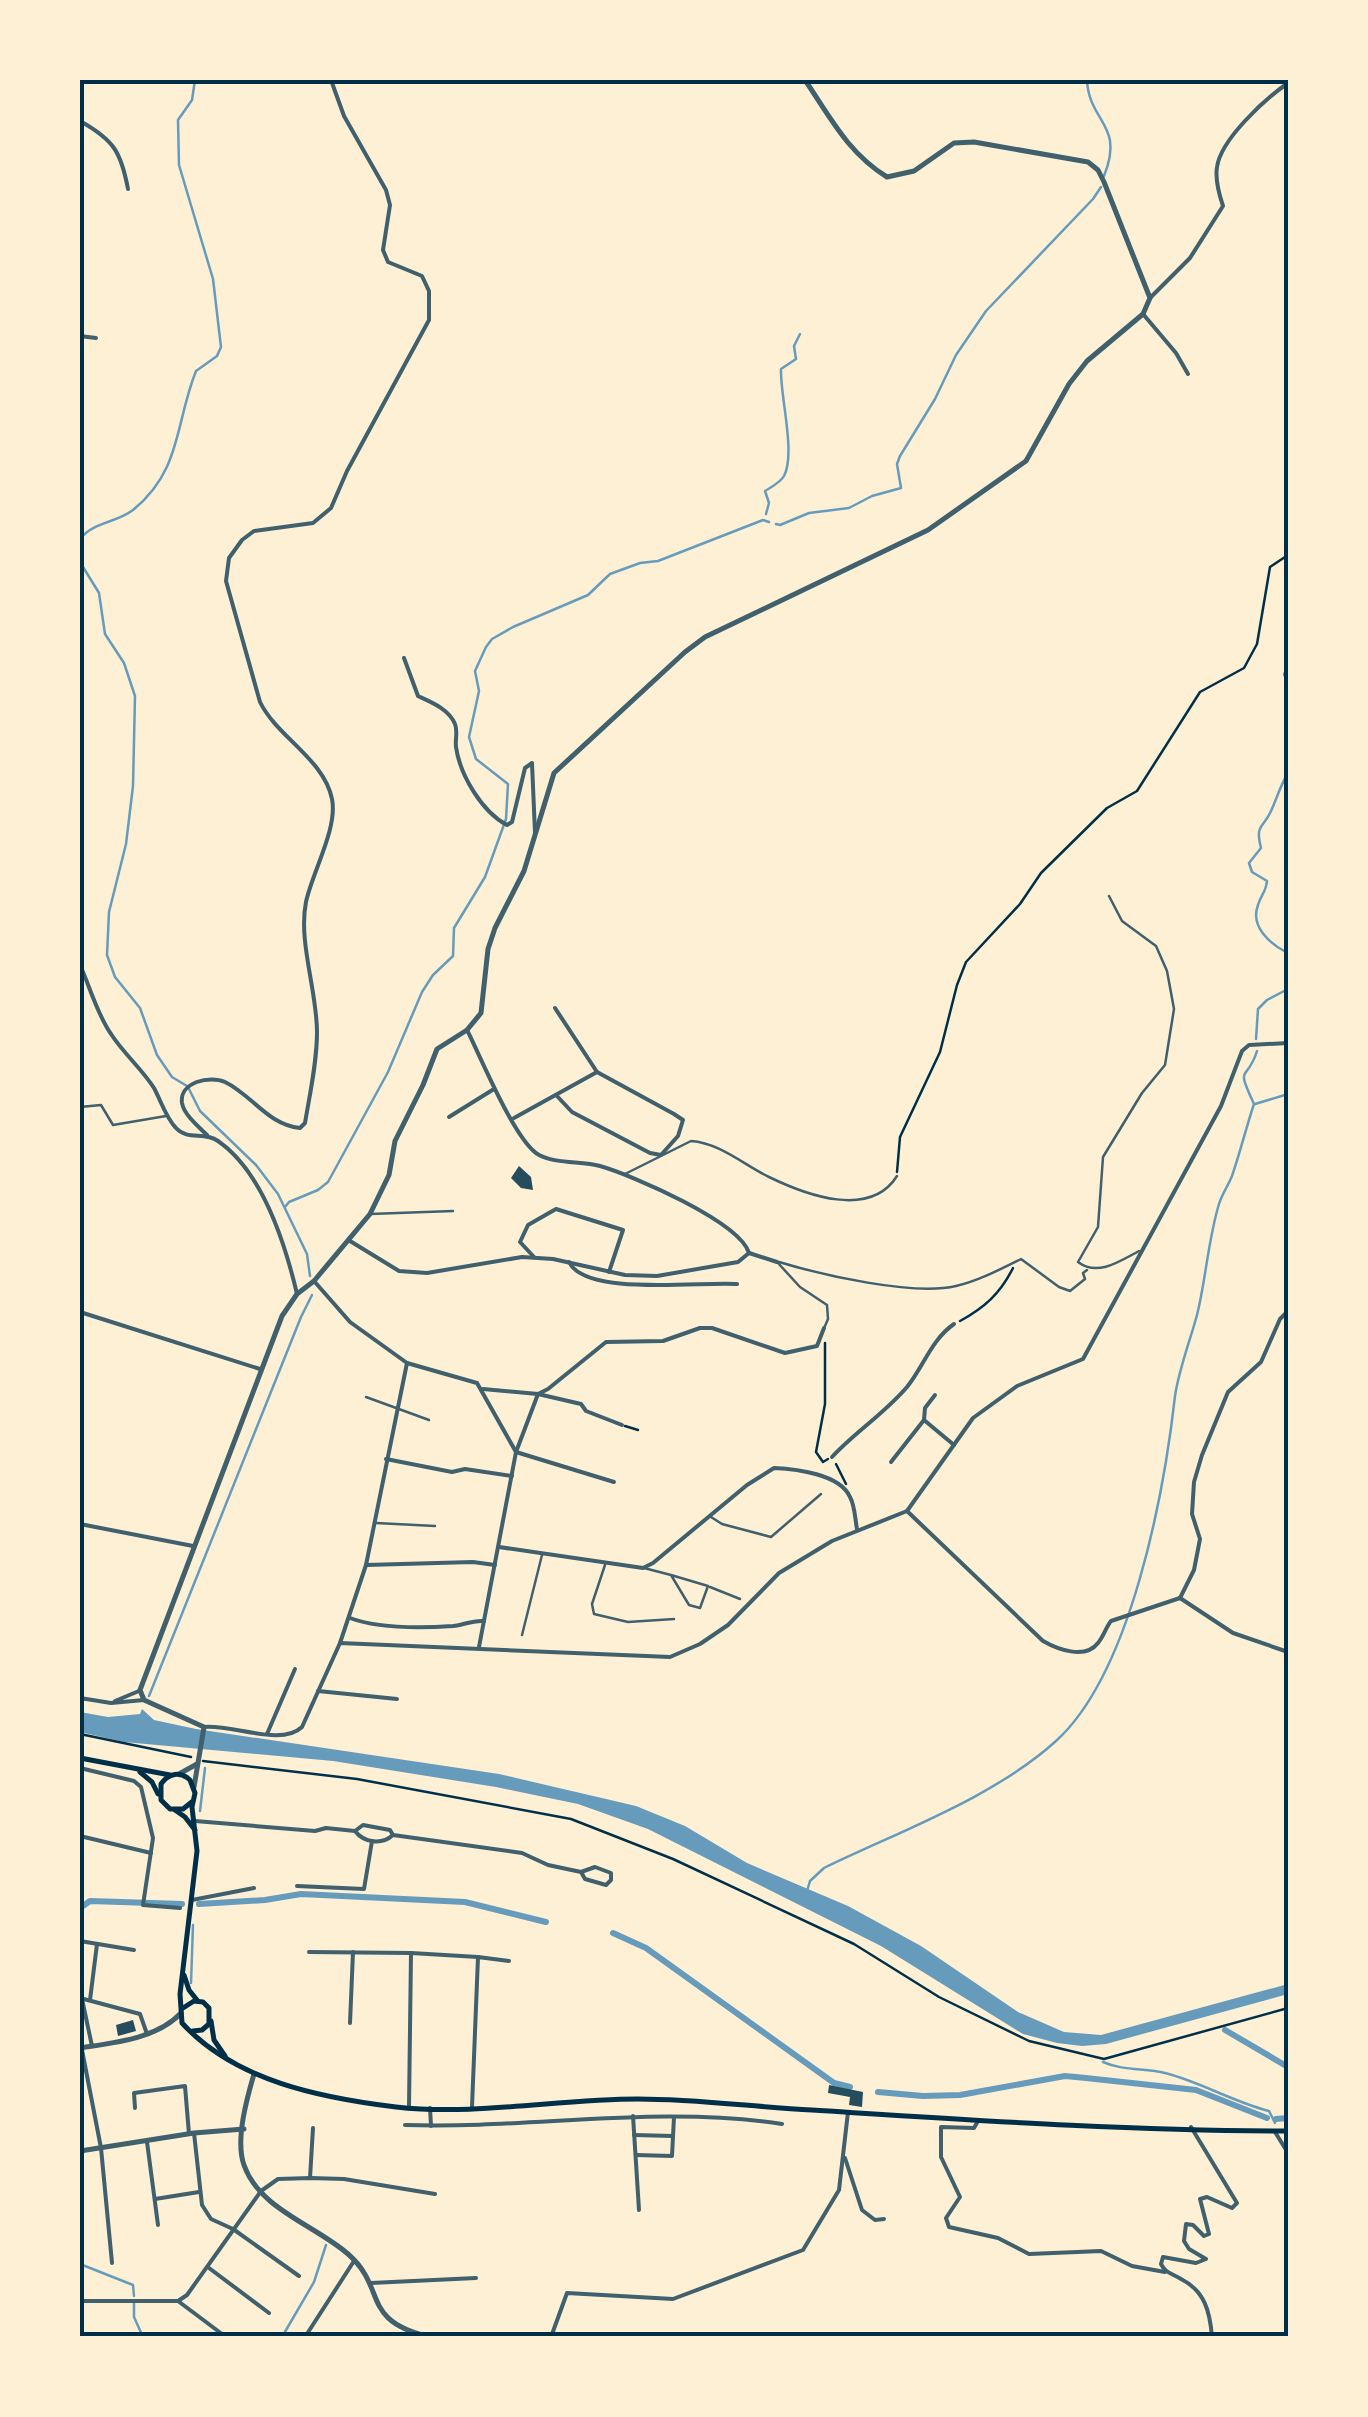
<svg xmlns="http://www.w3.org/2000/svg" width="1368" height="2417" viewBox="0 0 1368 2417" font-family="'Fira Sans Condensed',sans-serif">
	<rect width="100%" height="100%" fill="#fdf0d5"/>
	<path fill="#669bbc" d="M142 1709 154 1720 196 1729 499 1774 636 1806 685 1826 747 1863 848 1906 921 1946 1018 2012 1064 2032 1101 2035 1288 1984V1994L1106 2044 1082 2046 1057 2043 1023 2034 881 1946 648 1829 578 1804 496 1787 333 1761 124 1742 80 1732V1712L108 1717 140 1714Z"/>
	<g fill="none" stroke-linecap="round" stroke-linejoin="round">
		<g stroke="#669bbc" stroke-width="2.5">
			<path d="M1087 80C1089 123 1125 124 1104 176"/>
			<path d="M766 514 769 503 765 491C771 487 780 483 784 476 796 453 780 396 781 369L796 359 794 346 800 334"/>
			<path d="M776 524 780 525 809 513 849 508 872 496 901 488 897 464 900 456 935 399 956 355 986 311 1093 199 1101 187"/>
			<path d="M80 539C93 522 116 523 133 510 182 470 175 423 196 371L217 356 221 347 213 279 179 165 178 120 192 100 195 80"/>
			<path d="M80 562 99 593 105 634 124 663 135 696 133 786 126 844 109 912 107 955 115 977 140 1008 157 1055 172 1077 187 1086"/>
			<path d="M1288 667 1284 674 1288 684"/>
			<path d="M1288 773C1280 786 1277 798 1271 811 1263 829 1255 824 1261 848L1249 863 1252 872 1267 881C1266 892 1261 895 1258 905 1250 926 1269 943 1286 952L1288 985"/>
			<path d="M1256 1039 1258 1009 1267 1000 1288 989"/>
			<path d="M189 1089 200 1111 256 1165 278 1194 307 1254 310 1276"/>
			<path d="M1255 1104 1288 1094"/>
			<path d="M285 1207 289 1202 318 1190 328 1182 388 1072 422 992 433 975 453 956 454 928 485 877 506 819 508 784 476 759 469 737 479 691 475 671 486 647 492 639 513 627 588 595 610 574 640 563 658 561 763 520 769 522"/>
			<path d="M149 1696 301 1317 312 1295"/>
			<path d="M200 1811 205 1768"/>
			<path d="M807 1891 810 1881 824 1868C900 1831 993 1798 1056 1741 1131 1673 1164 1494 1175 1396 1179 1369 1190 1341 1197 1315 1206 1279 1208 1240 1219 1204 1222 1194 1228 1186 1232 1176 1240 1153 1246 1128 1254 1104 1235 1063 1247 1083 1257 1051"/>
			<path d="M191 1983 193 1925"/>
			<path d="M1103 2062C1123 2071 1145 2068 1165 2073 1201 2082 1233 2102 1269 2111L1275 2123"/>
			<path d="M80 2264 133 2285 134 2296"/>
			<path d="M134 2303V2317L143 2337"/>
			<path d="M282 2337 314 2282 326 2245"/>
		</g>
		<g stroke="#669bbc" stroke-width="6">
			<path d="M199 1904 265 1900 301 1894 465 1902 546 1922"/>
			<path d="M80 1908 90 1901 182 1904"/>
			<path d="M613 1933 646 1948 834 2083 850 2087"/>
			<path d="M1225 2030 1288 2067"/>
			<path d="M878 2092 923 2096 960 2095 1065 2076 1086 2078 1196 2090 1267 2118"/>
			<path d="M1276 2119 1288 2118"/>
		</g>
	</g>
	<g fill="#264d5e">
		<path d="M519 1166 531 1177 533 1190 521 1188 511 1178Z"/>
		<path d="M133 2020 136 2031 118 2036 116 2025Z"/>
		<path d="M829 2085 863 2092 862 2107 849 2105 850 2097 828 2093Z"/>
	</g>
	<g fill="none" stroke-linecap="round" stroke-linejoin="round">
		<g stroke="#003049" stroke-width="2.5">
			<path d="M897 1172 900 1137 940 1052 957 985 966 962 1020 904 1041 873 1107 808 1137 791 1200 692 1244 668 1257 644 1270 567 1288 555"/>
			<path d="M960 1321C984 1308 1000 1294 1013 1268"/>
			<path d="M825 1343V1404L816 1452 823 1462 828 1459"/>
			<path d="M625 1426 638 1430"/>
			<path d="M836 1464 846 1484"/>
			<path d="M80 1734 191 1757"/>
			<path d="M203 1761 357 1779 571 1819 673 1859 854 1944 939 1997 1029 2041 1104 2059 1288 2008"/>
		</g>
		<g stroke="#3f606c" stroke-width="2.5">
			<path d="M1109 896 1122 921 1156 946 1167 971 1174 1009 1165 1065 1142 1093 1103 1157 1098 1227 1078 1262C1098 1277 1120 1261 1139 1251"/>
			<path d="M80 1107 101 1105 113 1125 166 1116"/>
			<path d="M625 1174 691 1141C720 1143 744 1165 769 1177 806 1195 870 1219 897 1176"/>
			<path d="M370 1214 453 1211"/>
			<path d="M779 1262C822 1275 913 1296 956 1286 978 1281 1001 1269 1021 1259L1059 1287 1070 1291 1085 1279 1083 1273 1087 1270"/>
			<path d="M778 1263 800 1287 827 1305 828 1319 825 1326"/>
			<path d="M366 1397 429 1420"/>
			<path d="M711 1517 722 1524 771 1537 821 1494"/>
			<path d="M376 1523 435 1526"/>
			<path d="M605 1565 592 1604 594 1614 628 1622 674 1619"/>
			<path d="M644 1568 671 1575 689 1605 700 1608 708 1586 671 1575"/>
			<path d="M710 1587 740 1599"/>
			<path d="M522 1635 542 1555"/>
		</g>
		<g stroke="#3f606c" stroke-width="4">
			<path d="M80 121C114 140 121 152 128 189"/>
			<path d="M1150 298 1190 258 1223 206C1219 194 1215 179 1217 167 1221 139 1265 99 1288 83"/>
			<path d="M1143 314 1176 353 1188 374"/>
			<path d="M80 336 96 338"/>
			<path d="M404 658 418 696C431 702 449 709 455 724 458 731 455 740 456 747 460 775 482 812 507 825L512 822 525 768 532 763 535 833"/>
			<path d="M80 965C90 987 97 1014 111 1034 124 1054 142 1069 154 1088 161 1101 166 1118 176 1128 188 1141 204 1131 218 1141 263 1172 285 1243 297 1294"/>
			<path d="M555 1008 597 1072 674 1114 683 1120 678 1136 661 1155 650 1153 572 1112 556 1095"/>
			<path d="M467 1030C480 1055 515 1142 539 1155 556 1164 581 1161 600 1166 632 1175 740 1222 749 1253"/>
			<path d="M449 1117 494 1089"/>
			<path d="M514 1118 597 1072"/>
			<path d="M207 1135C199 1127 184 1115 182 1103 179 1082 210 1075 225 1082 252 1095 268 1125 300 1128L305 1123C310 1093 317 1062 317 1032 317 991 298 941 306 902 312 873 338 828 332 799 324 759 277 737 260 702L226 581 229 558 242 540 254 531 313 523 331 508 347 471 429 320V291L422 276 388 262 383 250 390 205 386 190 344 116 331 80"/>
			<path d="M350 1241 399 1271 427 1273 522 1257 553 1259 625 1275 657 1276 738 1262 749 1253"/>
			<path d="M749 1253 777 1262"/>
			<path d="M534 1257 520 1242 528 1225 556 1209 623 1230 609 1272"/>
			<path d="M569 1262C586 1297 702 1281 737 1284"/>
			<path d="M314 1281 350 1322 407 1363 477 1383 516 1452 479 1647"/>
			<path d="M80 1312 260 1369"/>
			<path d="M483 1389 538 1394 548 1389 606 1342 663 1341 700 1328H712L785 1353 817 1346 824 1328"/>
			<path d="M924 1420 925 1408 935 1395"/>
			<path d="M832 1457C855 1432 884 1414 907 1387 924 1366 931 1340 954 1324"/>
			<path d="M386 1459 452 1472 465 1469 512 1476"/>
			<path d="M891 1462 924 1420 954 1445"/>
			<path d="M614 1482 516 1452 538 1394 581 1404 586 1411 622 1425"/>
			<path d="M907 1511 1043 1641C1057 1649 1085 1660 1098 1643 1104 1636 1106 1627 1111 1621L1180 1598"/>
			<path d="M80 1524 193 1546"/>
			<path d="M499 1547 643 1568 653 1563 747 1485 774 1468C796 1469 840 1474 850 1497 855 1506 855 1519 857 1529"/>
			<path d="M366 1565 473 1562 495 1565"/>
			<path d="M1180 1598 1194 1570 1200 1539 1192 1514 1194 1482 1202 1455 1228 1392 1261 1362 1280 1319 1288 1311"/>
			<path d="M1180 1598 1233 1633 1288 1652"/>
			<path d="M350 1618C379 1629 422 1628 453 1626 464 1625 472 1620 484 1621"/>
			<path d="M340 1643 366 1565 407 1363"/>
			<path d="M318 1691 397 1699"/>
			<path d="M80 1698 111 1703 144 1700"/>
			<path d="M115 1701 139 1691"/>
			<path d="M204 1727C232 1724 281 1747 302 1727L340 1643 670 1657 700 1644 728 1625 779 1573 832 1541 907 1511 973 1418 1017 1386 1083 1359 1221 1106 1242 1051 1249 1045 1288 1043"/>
			<path d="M267 1734 295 1669"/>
			<path d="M80 1768 134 1781 141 1787 153 1838 143 1905 180 1908"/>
			<path d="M195 1821 315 1831 326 1828 355 1831 363 1825 390 1830 393 1835 522 1853 548 1865 581 1872 595 1867 611 1873V1880L606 1885 585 1879 581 1872"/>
			<path d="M355 1831C364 1843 382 1845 393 1835"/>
			<path d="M80 1836 151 1853"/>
			<path d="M297 1886 364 1889 372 1841"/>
			<path d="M192 1900 254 1888"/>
			<path d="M80 1941 134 1950"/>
			<path d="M309 1952 411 1953"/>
			<path d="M80 1998 140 2014 147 2034"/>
			<path d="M82 1999 92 2046"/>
			<path d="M90 2000 97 1944"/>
			<path d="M350 2023 353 1952"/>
			<path d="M82 2050 101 2148 112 2263"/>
			<path d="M409 2107 411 1953 478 1957"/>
			<path d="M472 2107 478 1957 509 1961"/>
			<path d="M135 2108 134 2093 185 2086 189 2134"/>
			<path d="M430 2108 431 2126"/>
			<path d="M633 2116 639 2210"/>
			<path d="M978 2121 974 2128 941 2127V2157L960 2197 946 2218 949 2227 998 2238 1029 2254 1101 2251 1132 2266 1165 2272"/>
			<path d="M405 2125C531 2129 657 2105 782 2124"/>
			<path d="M1191 2127 1237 2203 1232 2208 1207 2197 1200 2199 1209 2234 1204 2236 1193 2225 1186 2224 1184 2241 1189 2249 1206 2259 1196 2263 1163 2257 1161 2264C1166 2274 1172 2273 1181 2279 1205 2291 1210 2312 1212 2337"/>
			<path d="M1275 2132 1288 2153"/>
			<path d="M194 2133 202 2205 211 2219 233 2229 299 2276"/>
			<path d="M634 2135 673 2136"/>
			<path d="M147 2142 158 2225"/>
			<path d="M636 2155 672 2156 674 2117"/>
			<path d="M845 2158 862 2210 875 2220 884 2219"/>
			<path d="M310 2178 313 2128"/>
			<path d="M155 2199 199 2192"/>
			<path d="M209 2268 269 2313"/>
			<path d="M371 2283 476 2278"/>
			<path d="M80 2301H178"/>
			<path d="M178 2301 187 2295 261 2191 278 2179 310 2178 344 2179 435 2194"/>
			<path d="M178 2301 226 2337"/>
			<path d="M305 2337 354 2261"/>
			<path d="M551 2337 567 2293 673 2299 803 2250 839 2190 848 2112"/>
		</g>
		<g stroke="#3f606c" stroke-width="5">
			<path d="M179 1774 197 1764"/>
			<path d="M194 1787 204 1727 144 1700 140 1690 282 1316 297 1294 314 1281 370 1214 389 1175 395 1141 423 1085 437 1049 467 1030 481 1013 488 949 495 928 524 871 554 773 685 652 705 637 928 530 1026 461 1069 384 1087 361 1143 314 1150 298 1104 182 1098 170 1088 162 974 142 954 143 914 171 887 177C848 153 830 117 805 80"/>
			<path d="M80 2048C113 2043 157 2039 181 2013"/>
			<path d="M254 2074C247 2098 235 2140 244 2165 259 2209 315 2225 348 2254 388 2289 359 2320 430 2337"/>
			<path d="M80 2151 194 2133 244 2129"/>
		</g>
		<g stroke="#003049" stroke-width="5">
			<path d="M80 1758 170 1775"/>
			<path d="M140 1772 152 1782 158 1794"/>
			<path d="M193 1801 183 1809H170L161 1800V1784C169 1773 180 1771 190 1780L195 1793 192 1807 197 1851 180 1994 182 2023C235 2081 321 2098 396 2107 476 2116 558 2099 638 2099 696 2099 754 2107 812 2110 971 2120 1129 2131 1288 2131"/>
			<path d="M175 1810 185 1817 195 1830"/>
			<path d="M184 1975 189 1990 197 2000"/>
			<path d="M183 2008 194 2001 203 2002 209 2008V2024L202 2030 193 2031"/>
			<path d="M211 2021 214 2040 225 2056"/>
		</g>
	</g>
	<rect width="1368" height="2417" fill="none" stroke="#fdf0d5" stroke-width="165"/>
	<rect x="82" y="82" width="1204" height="2252" fill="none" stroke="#003049" stroke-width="4"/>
</svg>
